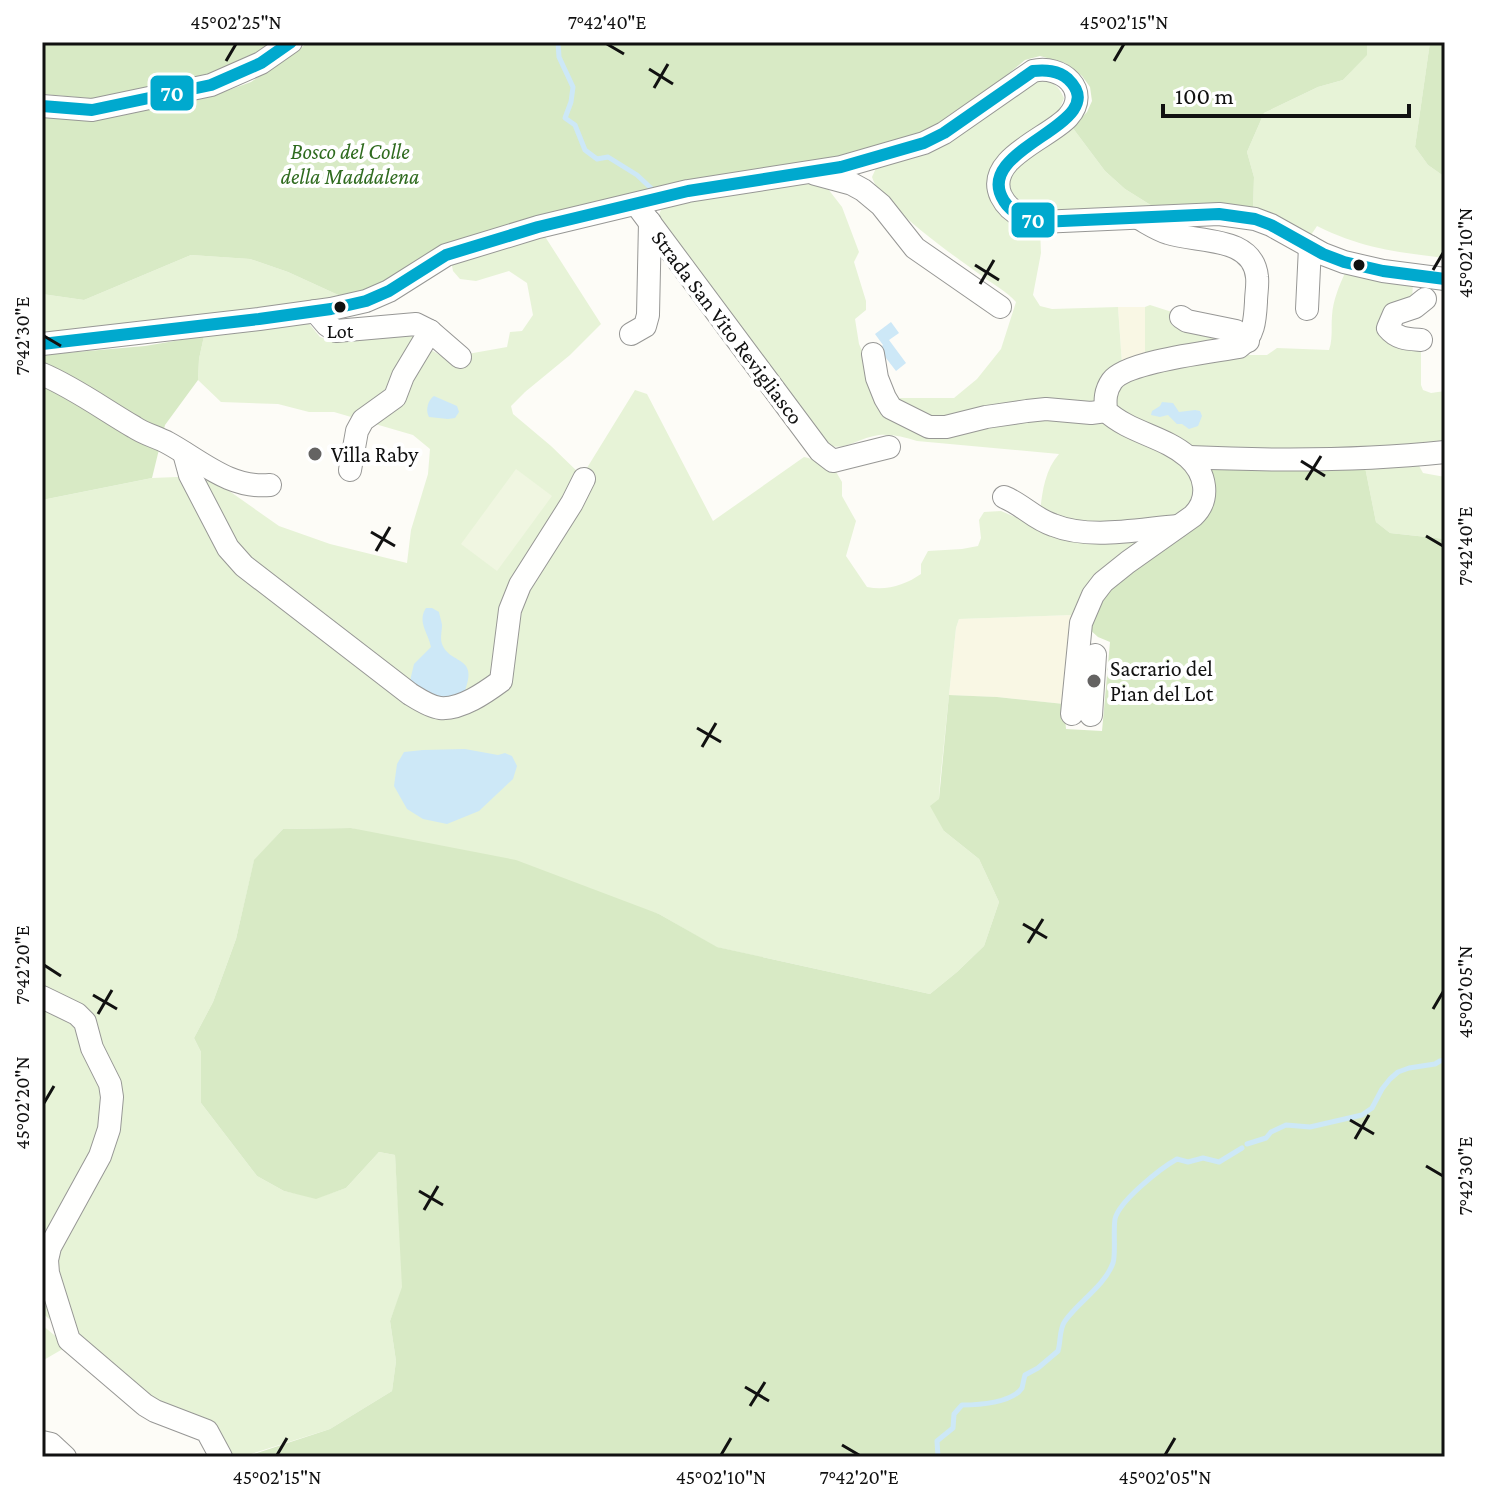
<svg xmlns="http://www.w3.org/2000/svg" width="1487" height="1499" viewBox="0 0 1487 1499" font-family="'Crimson Pro',serif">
	<rect width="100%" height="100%" fill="#fdfcf7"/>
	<g fill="#f9f7e4">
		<path d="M1118 307H1145V356L1122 364Z"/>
		<path d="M1073 615 1064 704 997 697 949 695 956 628 959 619Z"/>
	</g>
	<g fill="#e7f3d7">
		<path d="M1367 42H1430L1415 147 1428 165 1445 177V258C1396 252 1361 248 1317 226L1311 235 1253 211 1254 177 1247 152 1264 113 1318 87 1343 80 1366 55Z"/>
		<path d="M1037 81C1052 81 1058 84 1064 98L1058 113 991 171 988 191 999 213 1018 225 1040 228 1041 253 1033 295 1040 306 1052 309 1118 307 1122 364 1100 419 1182 462 1196 485 1189 509 1073 615 959 619 956 628 940 782 939 799 944 831 979 859 999 902 984 946 957 972 930 994 716 947 659 914 351 828 283 829 254 861 236 939 213 1002 194 1038 201 1052V1103L257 1176 284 1191 317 1198 346 1188 379 1152 395 1155 403 1287 390 1321 396 1361 392 1391 330 1429 251 1454 249 1457H230L157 1407 42 1313V500L152 478 201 476 215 481 279 526 330 544 407 563 411 530 428 474 430 449 413 435 334 412H309L278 404 221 402 198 380 199 359 204 336 307 321 320 337 332 341 413 334 431 350 445 358 507 347 510 332 522 331 533 315 527 283 509 271 476 281 460 279 453 271 451 261 544 235 601 324 570 355 525 392 511 406 513 414 551 446 582 476 635 390 647 394 713 521 804 457C817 459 821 469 835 470L842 482V496L856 521 846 556 867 587C887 591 905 585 921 574V564L928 551 962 549 978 546 981 538 979 520 984 512 1001 511 1022 520 1040 513C1042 492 1045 470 1059 454L917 441C904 437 892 434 879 435 857 438 844 453 822 444L658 220 660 212 664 204 810 179 825 185 842 207 859 252 854 262 866 301V310L855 319 859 344 866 360 890 384 899 398H954L977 379 1001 349 1016 302C1006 291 994 285 982 276 950 253 917 230 890 202 882 194 875 187 872 177L877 166 1013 96Z"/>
		<path d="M1072 127 1105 171 1125 189 1157 209 1046 214 1018 205C1014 198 1009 190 1010 181 1012 160 1055 139 1072 127Z"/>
		<path d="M191 255 250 259 288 272 347 299 42 335V294L84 300Z"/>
		<path d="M1346 271 1413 282 1412 301 1385 319 1421 346V385L1423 390 1431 393 1445 391V446L1196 451 1116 408 1114 397 1118 385 1143 371 1247 355H1267L1277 348 1329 350C1333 339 1331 327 1332 316 1333 300 1339 286 1346 271Z"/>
		<path d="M1150 305 1172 312 1171 324 1176 328 1233 337 1145 356V307Z"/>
		<path d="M1364 462H1417L1423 473 1445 477V539L1390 533 1376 522Z"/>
		<path d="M42 1325 70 1348 61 1350 42 1361Z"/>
	</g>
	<g fill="#d8eac5">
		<path d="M42 42H279L227 72 112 98H88L42 94Z"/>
		<path d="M309 42H1367V55L1343 80 1318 87 1264 113 1247 152 1254 177 1253 211 1157 209 1125 189 1105 171 1072 127 1087 112 1092 101 1090 87 1082 76 1065 63 1040 56 1025 60 989 90 949 115 932 129 880 149 698 182 390 281 347 299 288 272 250 259 191 255 84 300 42 294V117L94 121 209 97 251 82Z"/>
		<path d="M1430 42H1445V177L1428 165 1415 147Z"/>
		<path d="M204 336 199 359 198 380 165 425 152 478 42 500V355L145 346Z"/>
		<path d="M1364 462 1376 522 1390 533 1445 539V1457H249L251 1455 330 1429 392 1391 396 1361 390 1321 402 1287 395 1155 379 1152 346 1188 316 1199 284 1191 257 1176 201 1103V1052L194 1038 213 1002 236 939 254 860 283 829 351 828 516 860 659 914 717 947 930 994 957 972 984 946 999 902 979 859 944 831 930 806 939 799 949 695 997 697 1064 704 1066 729 1102 731 1110 642 1098 637 1088 628 1107 588 1213 501 1215 487 1203 465Z"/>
	</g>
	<path fill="#f0f6e1" d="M516 469 552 496 497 571 461 544Z"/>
	<g fill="#cde8f7">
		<path d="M891 322 899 333 889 340 906 363 896 371 879 349 883 345 875 334Z"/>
		<path d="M434 396 457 406 459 412 455 418 448 419 429 417C425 410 428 400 434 396Z"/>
		<path d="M1162 402 1173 403 1179 412 1195 410 1200 411 1202 416 1198 426 1189 429 1182 424H1177L1168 415 1160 417 1151 415 1152 411 1160 406Z"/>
		<path d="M426 608H432L439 612C439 613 442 623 442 625 442 631 440 638 442 644 450 665 479 655 465 691 441 704 430 696 410 681L414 664 431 647C428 632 417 622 426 608Z"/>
		<path d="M465 749 498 755 505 753 512 756 517 766 513 779 479 811 447 824 423 819 407 809 394 786 397 764 404 752 423 750Z"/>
	</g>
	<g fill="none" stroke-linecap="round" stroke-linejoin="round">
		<g stroke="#cde8f7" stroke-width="5">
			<path d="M558 42 559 57 573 87 571 102 565 118 575 125 585 150 597 159 608 157 637 175 653 190"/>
			<path d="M1247 1144 1266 1138 1271 1132 1286 1125 1310 1127 1362 1115 1372 1108 1382 1089 1390 1079 1398 1072 1409 1068 1435 1064 1440 1061 1445 1060"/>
			<path d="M938 1457 937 1441 953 1428 954 1414 962 1405C978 1405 1012 1403 1022 1388 1023 1384 1024 1378 1025 1375L1038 1368 1058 1351C1061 1341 1059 1329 1065 1321 1079 1301 1104 1287 1113 1263 1116 1255 1113 1231 1115 1219 1119 1201 1161 1168 1177 1159L1188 1162 1203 1158 1219 1162 1242 1148"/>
		</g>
		<defs>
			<g id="minor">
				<path d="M42 106 92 110 211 85 261 63 291 42"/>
				<path d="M815 174 852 184 863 190 881 205 915 248 1000 307"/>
				<path d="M636 204 820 451 833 461 889 447"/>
				<path d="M1307 309 1310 247"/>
				<path d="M315 311 327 325 336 331 416 324 430 331 460 357"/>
				<path d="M1181 317 1187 321 1236 331 1248 341"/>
				<path d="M631 334 645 326 648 315 650 222"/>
				<path d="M1421 340C1408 339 1397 339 1388 328L1394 314 1415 307 1425 299"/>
				<path d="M42 344 259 319 331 309 366 301 389 291 446 255 538 227 688 191 841 167 924 143 944 133 1033 71C1061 64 1092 90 1068 117 1049 138 984 159 1001 196 1009 212 1023 219 1040 222L1219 214 1255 219 1271 225 1323 254 1344 262 1383 271 1445 279"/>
				<path d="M873 354 877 378 885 398 891 408 929 427H946L986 417 1027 411 1046 409 1091 413 1106 411"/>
				<path d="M42 374C75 388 103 409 134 427 144 434 157 437 168 443 201 461 230 489 270 485"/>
				<path d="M184 453 190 475 228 548 244 566 410 694C418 699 430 707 440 708 461 710 486 692 501 681L510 610 520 585 572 503 584 479"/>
				<path d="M1189 457C1274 461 1360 461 1445 452"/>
				<path d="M350 470 357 431 363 420 395 397 403 376 430 331"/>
				<path d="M1004 497C1022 504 1034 519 1053 525 1090 540 1139 529 1178 526"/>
				<path d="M1072 714 1081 623 1093 595 1103 582 1128 562 1193 516C1211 499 1206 473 1188 457 1164 436 1130 433 1106 411 1105 400 1105 391 1112 381 1127 361 1212 352 1239 347 1254 337 1255 320 1256 302 1256 294 1258 285 1257 277 1253 235 1197 243 1168 233 1158 230 1149 224 1140 219"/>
				<path d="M1091 715 1095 655"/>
				<path d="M42 997 77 1014 85 1022 92 1048 110 1084 112 1097 109 1129 100 1156 50 1247 47 1260 48 1273 69 1340 145 1405 155 1411 207 1431 221 1457"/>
				<path d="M42 1442 51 1444 65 1457"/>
			</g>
		</defs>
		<use href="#minor" stroke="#979795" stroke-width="24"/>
		<use href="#minor" stroke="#fffffe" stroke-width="22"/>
		<defs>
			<g id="bus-1">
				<path d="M42 106 92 110 211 85 261 63 291 42"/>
				<path d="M42 344 259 319 331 309 366 301 389 291 446 255 538 227 688 191 841 167 924 143 944 133 1033 71C1045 70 1058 70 1068 79 1116 125 969 147 1004 201 1012 214 1026 219 1040 222L1219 214 1255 219 1271 225 1323 254 1344 262 1383 271 1445 279"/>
			</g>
		</defs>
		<use href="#bus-1" stroke="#fff" stroke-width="18"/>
		<use href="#bus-1" stroke="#00a9ce" stroke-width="12"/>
	</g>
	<path fill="none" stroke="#111" stroke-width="3" d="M607 44 624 54M226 61 236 44M1114 61 1124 44M649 69 673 84M654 88 668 64M975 265 999 280M1433 270 1443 253M980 284 994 260M44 336 61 346M1301 461 1325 476M1306 480 1321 456M371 532 395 546M1426 536 1443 546M376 551 390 527M697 728 721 742M702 747 716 723M1023 924 1047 938M1028 943 1043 919M44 965 61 976M93 995 117 1009M1433 1009 1443 992M98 1014 112 990M44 1103 54 1086M1350 1120 1374 1134M1355 1139 1369 1115M1426 1166 1443 1176M419 1191 443 1205M424 1210 438 1186M745 1387 769 1401M750 1406 765 1382M842 1445 859 1455M277 1455 287 1438M721 1455 731 1438M1165 1455 1175 1438"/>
	<g fill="#111" stroke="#fff" stroke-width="3">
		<circle cx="1359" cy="265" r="7"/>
		<circle cx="340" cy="307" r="7"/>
	</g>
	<g fill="#646362" stroke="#fff" stroke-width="3">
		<circle cx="315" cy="454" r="8"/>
		<circle cx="1094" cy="681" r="8"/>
	</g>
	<g text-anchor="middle" stroke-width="8" stroke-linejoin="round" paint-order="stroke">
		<g font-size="20" fill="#111" stroke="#fff">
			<text x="340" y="338">Lot</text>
		</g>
		<g font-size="22" font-style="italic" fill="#2f6b1f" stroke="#fff">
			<text x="350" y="159">Bosco del Colle<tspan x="350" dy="25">della Maddalena</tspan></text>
		</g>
		<g font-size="22" fill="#111" stroke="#fff">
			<text transform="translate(728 327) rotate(53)" y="8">Strada San Vito Revigliasco</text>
		</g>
		<g font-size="22" fill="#111" stroke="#fff" text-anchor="start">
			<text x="331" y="462">Villa Raby</text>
			<text x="1110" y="676">Sacrario del<tspan x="1110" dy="25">Pian del Lot</tspan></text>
		</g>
	</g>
	<g stroke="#fff" stroke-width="3">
		<rect x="149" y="74" width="46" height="38" rx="8" fill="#00a9ce"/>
		<rect x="1010" y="201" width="46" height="38" rx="8" fill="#00a9ce"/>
	</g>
	<g font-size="22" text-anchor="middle" font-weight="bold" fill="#fff">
		<text x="172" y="101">70</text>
		<text x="1033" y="228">70</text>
	</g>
	<rect width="1487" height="1499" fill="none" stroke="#ffffff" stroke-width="88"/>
	<path d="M1163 104v12h246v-12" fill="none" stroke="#111111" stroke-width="4"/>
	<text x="1175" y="104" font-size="24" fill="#111111" stroke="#ffffff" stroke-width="6" paint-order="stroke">100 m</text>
	<rect x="44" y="44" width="1399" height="1411" fill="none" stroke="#111" stroke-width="3"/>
	<g font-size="20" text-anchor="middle" fill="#111">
		<text x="236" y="29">45°02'25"N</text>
		<text x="607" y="29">7°42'40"E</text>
		<text x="1124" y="29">45°02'15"N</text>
		<text transform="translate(1465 253) rotate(-90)" y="7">45°02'10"N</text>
		<text transform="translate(22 336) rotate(-90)" y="7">7°42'30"E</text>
		<text transform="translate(1465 546) rotate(-90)" y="7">7°42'40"E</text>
		<text transform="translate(22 965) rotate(-90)" y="7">7°42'20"E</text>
		<text transform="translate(1465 992) rotate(-90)" y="7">45°02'05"N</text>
		<text transform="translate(22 1103) rotate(-90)" y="7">45°02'20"N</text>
		<text transform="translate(1465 1176) rotate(-90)" y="7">7°42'30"E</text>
		<text x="277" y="1484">45°02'15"N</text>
		<text x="721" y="1484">45°02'10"N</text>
		<text x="859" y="1484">7°42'20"E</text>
		<text x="1165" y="1484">45°02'05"N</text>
	</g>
</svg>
